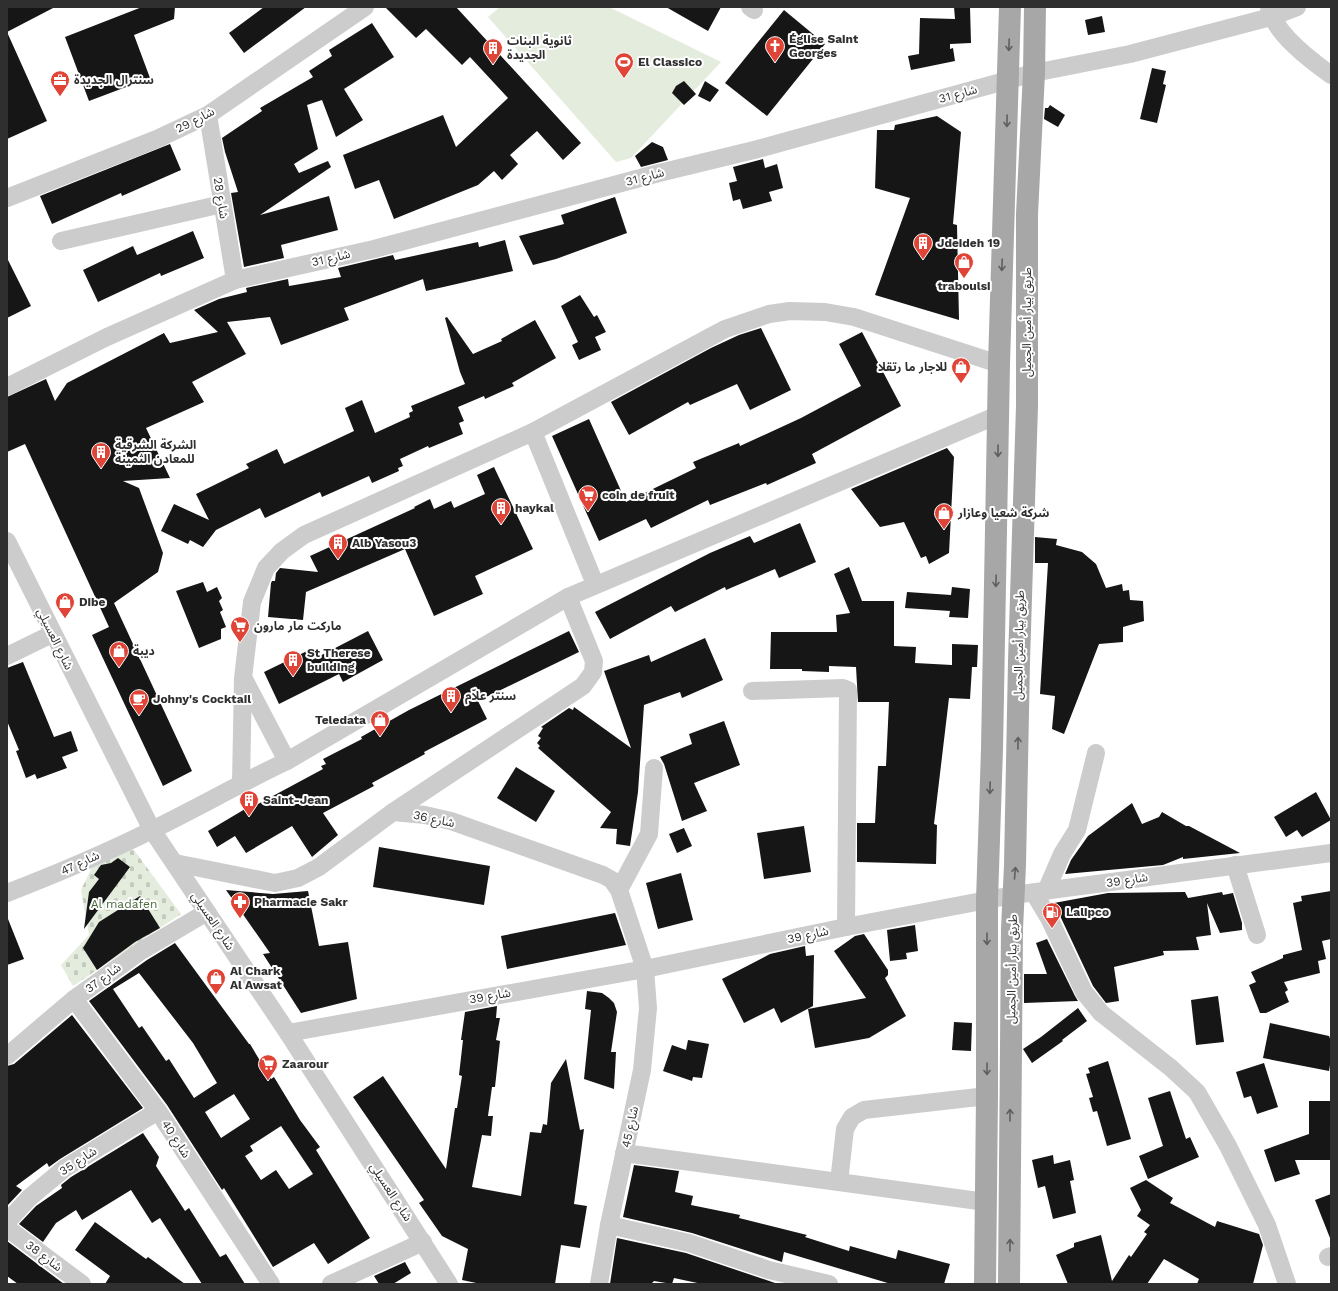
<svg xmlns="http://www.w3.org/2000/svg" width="1338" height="1291" viewBox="0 0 1338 1291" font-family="'Work Sans','Noto Sans Arabic',sans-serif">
	<defs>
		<pattern id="cemetery-stones" width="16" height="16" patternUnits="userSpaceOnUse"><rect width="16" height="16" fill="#e3ecdd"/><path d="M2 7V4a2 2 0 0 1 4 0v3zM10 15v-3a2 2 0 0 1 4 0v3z" fill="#c3cbbe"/></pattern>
	</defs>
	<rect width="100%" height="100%" fill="#fff"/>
	<path fill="url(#cemetery-stones)" d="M134 850 181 914 73 986 61 965 89 935 81 890 92 867 114 851Z"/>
	<path fill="#e3ecdd" d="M500 7H609L721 62 631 158 616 162 488 17Z"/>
	<g fill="#161616" fill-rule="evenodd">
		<path d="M7 7H55L7 32 47 121 7 139Z"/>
		<path d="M142 7H175L174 19 134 35 150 78 89 101 65 37Z"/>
		<path d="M264 7H306L244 53 229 33Z"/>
		<path d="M385 7H456L581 143 563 160 537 131 510 155 518 164 502 180 494 171 478 185 394 219 379 180 355 189 343 155 443 115 456 147 508 98 470 57 462 65 426 29 416 38Z"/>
		<path d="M666 7H721L708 31Z"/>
		<path d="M954 7H970L971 43 950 44V49L953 48 955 61 911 70 908 56 919 54 920 18 955 19Z"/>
		<path d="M784 10 825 44 767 116 725 83Z"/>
		<path d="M1102 16 1105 32 1088 35 1085 20Z"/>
		<path d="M372 23 394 57 344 89 363 120 336 137 322 100 307 105 318 149 294 164 299 173 328 161 331 167 260 215 329 196 338 230 281 245 284 258 244 267 231 193 238 192 225 152 222 138 262 111 260 108 313 77 309 71 332 56 329 50Z"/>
		<path d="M1152 68 1166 71 1163 84 1166 85 1157 123 1140 119Z"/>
		<path d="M684 81 696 94 684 105 672 93 676 86Z"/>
		<path d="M705 81 719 90 710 102 698 96Z"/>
		<path d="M1050 105 1065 115 1058 127 1044 119 1045 108H1048Z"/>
		<path d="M937 116 961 132 953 224 957 225 959 320 875 295 910 198 875 188 877 130H894L895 125Z"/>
		<path d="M652 142 663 147 668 160 641 167 635 156Z"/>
		<path d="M170 144 181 170 122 196 121 193 52 224 40 196Z"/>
		<path d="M763 159 765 168 777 164 783 188 769 192 772 201 743 209 740 199 733 201 729 183 737 181 733 167Z"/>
		<path d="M615 197 627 233 556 259 533 265 519 236 564 224 561 215Z"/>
		<path d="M193 231 204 258 161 276 160 273 98 302 83 270 133 246 137 255Z"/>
		<path d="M505 240 513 271 426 291 423 279 344 308 349 320 281 345 270 317 227 322 246 354 192 382 204 402 146 428 170 478 123 481 139 488 163 553 158 572 114 603 192 771 163 786 92 635 109 627 25 444 7 452V397L46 379 55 401 67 383 164 333 170 343 218 332 194 310 219 299 247 292 246 288 288 279 289 286 341 277 338 268 393 255 395 260 478 242 479 247Z"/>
		<path d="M7 258 31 306 7 318Z"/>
		<path d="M580 295 594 317 597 315 606 332 595 337 601 350 579 360 572 345 578 342 561 306Z"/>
		<path d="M447 317 473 354 502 341 501 339 535 320 556 358 512 383 514 386 485 399 484 396 458 407 464 421 459 423 463 434 429 448 428 446 400 459 403 466 398 468 399 471 372 483 369 476 322 497 320 492 265 518 260 508 216 530 203 547 190 540 188 544 161 531 174 504 209 520 196 494 249 468 246 464 277 449 284 464 354 431 345 408 362 400 375 433 410 417 409 413 413 411 411 406 465 384 460 372 445 318Z"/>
		<path d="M761 328 791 390 750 410 737 384 690 405 688 402 629 435 611 402 711 348 739 335Z"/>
		<path d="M862 332 901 406 812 454 816 463 767 485 766 483 710 505 708 500 651 528 646 519 599 541 552 436 589 419 626 502 696 468 693 462 739 443 740 446 801 418 861 386 839 344Z"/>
		<path d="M947 448 954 457 949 553 929 564 926 556 921 558 904 522 880 527 851 489Z"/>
		<path d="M494 467 533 549 475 576 483 594 434 616 405 549 306 592 303 620 268 617 271 583 272 581H275L276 573 280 568 318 572 310 556 415 508 414 507 430 499 434 509 451 501 454 508 485 494 477 475Z"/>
		<path d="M800 523 816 562 779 578 775 569 726 590 725 587 675 612 671 606 610 639 595 612 710 553 750 536 754 543Z"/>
		<path d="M1035 537 1057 539 1056 545 1082 552 1096 564 1106 588 1122 584 1123 591 1129 590 1130 600 1143 601 1144 621 1123 627V642L1099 644 1064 734 1052 729 1055 696 1040 694 1048 563H1035Z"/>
		<path d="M849 567 862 601H894V646L916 647 915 663 952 665V644L978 645 977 667H972L970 699 949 698 934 824 937 825 936 864 857 862V823H875L878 766H886L889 702H858L856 667 829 666V672L802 671V669H770L771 632H837L836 615 850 613 834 574Z"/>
		<path d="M203 582 207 592 217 587 222 598 219 601 223 610 220 612 226 627 221 629V639L199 648 176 591Z"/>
		<path d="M952 587 970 589 968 618 949 617 950 611 905 608 907 592 951 595Z"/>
		<path d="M368 631 383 660 343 682 339 674 279 704 264 672 307 651 312 660Z"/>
		<path d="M569 631 579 652 478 701 487 719 424 752 425 754 372 783 374 786 323 813 338 835 312 857 292 826 246 853 235 836 217 847 208 831 257 802 258 804 323 769 321 766 326 764 323 759 362 739 361 737 409 710Z"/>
		<path d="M705 638 723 680 682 698 680 692 644 705 638 792 630 846 616 844 617 829 600 828 611 812 538 748 540 746 537 743 541 738 538 736 543 728 541 727 569 708 573 710 574 707 631 748 604 671 649 655 651 662Z"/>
		<path d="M23 662 54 737 71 731 78 751 62 757 67 768 37 779 35 774 26 778 16 751 19 750 7 721V668Z"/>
		<path d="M724 721 740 765 694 783 707 811 682 821 664 764 660 757 692 744 689 734Z"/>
		<path d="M516 767 555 791 536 822 497 798Z"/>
		<path d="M1316 792 1331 820 1302 837 1297 830 1286 837 1274 817Z"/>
		<path d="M1132 803 1142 824 1159 817 1162 812 1186 826H1189L1240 853 1183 859V857L1163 865 1065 874 1071 860 1088 836Z"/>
		<path d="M804 826 811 872 764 879 757 833Z"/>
		<path d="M684 828 692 846 677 853 669 834Z"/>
		<path d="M379 847 490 866 484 905 373 887Z"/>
		<path d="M118 858 130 867 84 929 89 892 99 879 94 875 101 865 111 863Z"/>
		<path d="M681 873 693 920 658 929 646 883Z"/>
		<path d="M226 890 273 894 308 891 319 946 348 942 357 999 301 1013 263 954 270 953Z"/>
		<path d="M1331 891V939L1322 941 1326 959 1318 961 1320 973 1284 982 1288 990 1285 992 1289 1002 1266 1013H1260L1249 985 1256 982 1251 972 1283 958V955L1302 950 1293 903 1302 901 1301 896Z"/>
		<path d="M1185 892 1188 898 1222 892 1223 895 1233 893 1242 923V930L1220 933 1207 903 1211 935 1196 937 1199 950 1163 951 1164 955 1114 967 1119 1001 1106 1003 1093 986 1054 903 1108 893Z"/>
		<path d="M140 896 160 928 135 942 97 970 83 948 99 922Z"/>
		<path d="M615 913 626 945 507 969 501 936Z"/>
		<path d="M7 919H8L24 959 7 965Z"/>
		<path d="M915 925 918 951 906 953 907 959 890 961 887 930Z"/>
		<path d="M864 934 888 970V975L885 978 906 1016 869 1038 815 1048 808 1009 866 998 834 951 855 936Z"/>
		<path d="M1047 939 1075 996 1078 1001 1024 1003V974H1047L1036 943Z"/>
		<path d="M175 943 249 1044H250L271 1079 274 1077 300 1120 320 1147 316 1150 370 1238 328 1264 314 1243 273 1267 224 1188 222 1190 167 1105 89 1001 147 960ZM139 973 193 1043 217 1083 194 1098 169 1059 166 1061 142 1026 139 1028 113 989ZM234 1094 250 1119 221 1138 205 1112ZM281 1126 313 1174 289 1189 276 1170 261 1180 245 1156 253 1151 250 1146Z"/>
		<path d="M805 946 806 956 814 955 813 1006 781 1023 774 1008 744 1023 722 979 770 954Z"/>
		<path d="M587 991 602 993 609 998 614 1003 617 1012 611 1052H616L614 1089 584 1079 591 1010 585 1009Z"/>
		<path d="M1218 996 1224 1042 1196 1045 1191 1000Z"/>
		<path d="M497 1006 496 1018H500L496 1040 500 1041 495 1087H492L488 1116H493L491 1136 482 1135 472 1187 521 1196 530 1132 541 1133 543 1124 547 1125 551 1083 566 1059 580 1130 584 1129 574 1204 587 1206 580 1248 561 1245 555 1284H481L462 1280 468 1249 442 1236 419 1203 424 1200 353 1097 383 1076 446 1169 455 1108H457L462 1076 459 1075 463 1040H461L465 1012Z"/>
		<path d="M1078 1008 1087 1021 1062 1040 1063 1041 1032 1063 1023 1049 1041 1037Z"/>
		<path d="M72 1015 143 1108 60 1159 49 1167 47 1163 16 1186 22 1190 7 1206V1066L14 1064Z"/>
		<path d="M954 1022 972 1023 971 1051 952 1050Z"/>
		<path d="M1270 1023 1329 1036 1331 1041V1059L1329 1071 1263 1058Z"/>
		<path d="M688 1040 709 1044 702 1078 693 1077 692 1081 663 1071 672 1045 686 1050Z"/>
		<path d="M1108 1061 1131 1139 1107 1146 1097 1111 1093 1112 1089 1098 1093 1097 1086 1074 1090 1073 1088 1068Z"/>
		<path d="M1264 1063 1278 1107 1257 1114 1251 1096 1244 1098 1236 1072Z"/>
		<path d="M1170 1091 1186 1139 1190 1137 1199 1157 1148 1179 1139 1156 1163 1146 1148 1098Z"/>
		<path d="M1309 1101H1331V1160H1295L1300 1174 1275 1182 1264 1150 1309 1134Z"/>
		<path d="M143 1133 159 1157 156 1166 185 1211 189 1208 220 1257 226 1254 245 1284H202L160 1218 152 1223 131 1190 82 1220 76 1210 56 1223 43 1242 19 1224 36 1206 62 1188 61 1185 71 1177Z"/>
		<path d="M1053 1155 1054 1164 1070 1160 1074 1180 1070 1181 1076 1213 1053 1219 1045 1186 1038 1188 1032 1160Z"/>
		<path d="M634 1165 679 1171 675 1192 693 1196 691 1205 740 1215 739 1218 807 1235 805 1237 849 1251 850 1246 896 1259 898 1250 950 1264 944 1284H891L784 1252 782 1262 692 1233 623 1217Z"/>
		<path d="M1146 1180 1173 1198 1170 1203 1215 1227 1217 1221 1259 1234 1263 1245 1253 1284H1197L1199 1279 1164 1259 1147 1284H1068L1056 1255 1074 1247V1243L1101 1235 1112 1281 1129 1255 1131 1257 1147 1234 1144 1232 1150 1225 1137 1216 1141 1210 1130 1188Z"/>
		<path d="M1331 1194V1237L1330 1238 1315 1200Z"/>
		<path d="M95 1222 146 1259 148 1257 185 1284H105L110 1276 75 1250Z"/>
		<path d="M617 1238 686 1253 778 1284H702L674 1278 672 1284 654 1281 651 1284H610Z"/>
		<path d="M7 1241 40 1266 64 1284H18L7 1276Z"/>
		<path d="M405 1262 411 1273 393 1284H379L374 1276Z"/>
	</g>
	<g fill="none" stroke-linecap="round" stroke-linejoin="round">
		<g stroke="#ccc" stroke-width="18">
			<path d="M750 7 754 10"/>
			<path d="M1269 7C1274 33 1310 60 1331 75"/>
			<path d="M208 115 235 280"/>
			<path d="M7 198 157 139 208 115 365 7"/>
			<path d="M61 241 222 204"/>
			<path d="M7 387 107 337 235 280 374 249 659 173 754 150 1034 73 1130 54 1271 17 1297 7"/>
			<path d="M533 432 595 584"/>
			<path d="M7 541 152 830 288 1033 449 1284"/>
			<path d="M7 656 52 634"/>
			<path d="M245 681 287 761"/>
			<path d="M752 691 843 688 848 690 846 927"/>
			<path d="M241 783 243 678 252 602 266 568 282 551 304 535 533 432 725 329 769 314 790 311 825 312 854 317 999 364"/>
			<path d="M393 812 425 815 451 821 603 875 612 880 619 890 645 969 648 1008 642 1070 609 1225 599 1284"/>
			<path d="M175 863 275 883 298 878 319 867 393 812 583 686 593 672 594 661 568 597"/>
			<path d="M1235 865 1257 935"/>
			<path d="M619 890 649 834 654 768"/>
			<path d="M1046 891 1062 854 1077 830 1096 753"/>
			<path d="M7 893C56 874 104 854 152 830 197 808 241 783 287 761L568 597 998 415"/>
			<path d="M1034 893 1049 918 1084 992 1101 1013 1171 1068 1197 1092 1228 1146 1267 1225 1287 1284"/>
			<path d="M74 999 158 1111 271 1284"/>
			<path d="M288 1033 645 969 846 927 1013 895 1331 853"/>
			<path d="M7 1056 74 999 141 951 207 912"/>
			<path d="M624 1153 986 1202"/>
			<path d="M839 1182 845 1129 852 1117 864 1110 987 1096"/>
			<path d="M7 1222 29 1198 65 1168 158 1111"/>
			<path d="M609 1225 689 1243 769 1270 829 1284"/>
			<path d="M7 1228 82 1284"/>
			<path d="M1328 1257 1331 1256"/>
			<path d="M331 1284 423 1242"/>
		</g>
		<g stroke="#a7a7a7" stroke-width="22">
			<path d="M985 1284 987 1096V900L992 749 999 364 1010 7"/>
			<path d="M1009 1284 1012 929 1015 865 1019 661 1027 406V214L1034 73 1035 7"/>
		</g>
	</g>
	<defs><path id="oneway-shaft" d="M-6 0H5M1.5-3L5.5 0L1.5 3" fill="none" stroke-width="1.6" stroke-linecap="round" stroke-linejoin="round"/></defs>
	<g stroke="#5f5f5f">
		<use href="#oneway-shaft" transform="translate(1009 45) rotate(92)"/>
		<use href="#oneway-shaft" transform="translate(1007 121) rotate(91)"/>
		<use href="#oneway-shaft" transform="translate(1002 265) rotate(92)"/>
		<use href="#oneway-shaft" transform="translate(998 451) rotate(90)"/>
		<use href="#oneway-shaft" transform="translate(996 581) rotate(92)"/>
		<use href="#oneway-shaft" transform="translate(1018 743) rotate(-89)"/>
		<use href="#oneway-shaft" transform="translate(990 788) rotate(92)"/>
		<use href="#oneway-shaft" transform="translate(1015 873) rotate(-85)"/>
		<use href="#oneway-shaft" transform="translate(987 939) rotate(90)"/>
		<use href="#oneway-shaft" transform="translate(987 1069) rotate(90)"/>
		<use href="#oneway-shaft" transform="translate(1010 1115) rotate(-90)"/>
		<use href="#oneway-shaft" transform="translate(1010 1245) rotate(-89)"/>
	</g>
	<defs>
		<symbol id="church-pin" viewBox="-11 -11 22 30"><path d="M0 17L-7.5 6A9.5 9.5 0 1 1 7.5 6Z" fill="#e04437" stroke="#fff"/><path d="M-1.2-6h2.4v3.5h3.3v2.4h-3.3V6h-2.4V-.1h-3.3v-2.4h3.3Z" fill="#fff"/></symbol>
		<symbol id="building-pin" viewBox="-11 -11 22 30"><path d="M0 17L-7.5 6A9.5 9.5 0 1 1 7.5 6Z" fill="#e04437" stroke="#fff"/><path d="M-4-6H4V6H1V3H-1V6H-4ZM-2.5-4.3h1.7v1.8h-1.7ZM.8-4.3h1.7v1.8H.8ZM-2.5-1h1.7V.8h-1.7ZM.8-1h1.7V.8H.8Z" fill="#fff"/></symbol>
		<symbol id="stadium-pin" viewBox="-11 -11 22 30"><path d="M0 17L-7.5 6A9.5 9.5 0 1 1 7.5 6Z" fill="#e04437" stroke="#fff"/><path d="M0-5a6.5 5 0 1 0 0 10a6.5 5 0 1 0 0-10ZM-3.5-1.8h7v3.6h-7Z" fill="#fff"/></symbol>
		<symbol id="office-pin" viewBox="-11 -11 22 30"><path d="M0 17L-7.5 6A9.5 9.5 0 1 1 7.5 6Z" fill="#e04437" stroke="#fff"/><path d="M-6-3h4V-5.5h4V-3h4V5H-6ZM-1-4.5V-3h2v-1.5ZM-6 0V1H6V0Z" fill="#fff"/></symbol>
		<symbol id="shop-pin" viewBox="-11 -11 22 30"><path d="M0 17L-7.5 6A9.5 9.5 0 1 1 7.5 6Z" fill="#e04437" stroke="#fff"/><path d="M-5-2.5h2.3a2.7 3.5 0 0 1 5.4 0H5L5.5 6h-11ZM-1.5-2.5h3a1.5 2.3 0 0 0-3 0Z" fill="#fff"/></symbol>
		<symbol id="supermarket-pin" viewBox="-11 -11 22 30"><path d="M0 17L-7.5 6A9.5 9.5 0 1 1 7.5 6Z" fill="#e04437" stroke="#fff"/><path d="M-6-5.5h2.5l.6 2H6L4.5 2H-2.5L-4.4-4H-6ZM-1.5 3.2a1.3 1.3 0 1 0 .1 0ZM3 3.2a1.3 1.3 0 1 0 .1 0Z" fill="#fff"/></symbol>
		<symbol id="cafe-pin" viewBox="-11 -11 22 30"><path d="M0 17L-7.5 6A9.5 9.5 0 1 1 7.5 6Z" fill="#e04437" stroke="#fff"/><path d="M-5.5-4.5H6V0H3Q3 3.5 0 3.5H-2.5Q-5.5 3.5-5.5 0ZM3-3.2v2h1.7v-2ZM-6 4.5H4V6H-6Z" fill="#fff"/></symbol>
		<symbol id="pharmacy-pin" viewBox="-11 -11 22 30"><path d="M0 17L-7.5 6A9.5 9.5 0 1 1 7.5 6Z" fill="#e04437" stroke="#fff"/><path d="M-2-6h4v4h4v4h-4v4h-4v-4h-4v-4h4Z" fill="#fff"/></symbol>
		<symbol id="fuel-pin" viewBox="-11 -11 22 30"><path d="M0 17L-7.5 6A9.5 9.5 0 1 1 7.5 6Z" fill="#e04437" stroke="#fff"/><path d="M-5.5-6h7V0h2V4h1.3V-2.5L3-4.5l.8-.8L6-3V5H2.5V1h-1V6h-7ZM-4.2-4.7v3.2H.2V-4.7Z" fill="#fff"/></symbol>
	</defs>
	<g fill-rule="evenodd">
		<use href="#church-pin" x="764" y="35" width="22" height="30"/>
		<use href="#building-pin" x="482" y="37" width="22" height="30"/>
		<use href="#stadium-pin" x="613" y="51" width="22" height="30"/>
		<use href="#office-pin" x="49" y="69" width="22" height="30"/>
		<use href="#building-pin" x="912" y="232" width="22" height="30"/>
		<use href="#shop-pin" x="953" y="251" width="22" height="30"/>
		<use href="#shop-pin" x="950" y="356" width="22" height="30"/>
		<use href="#building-pin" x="90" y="441" width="22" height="30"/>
		<use href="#supermarket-pin" x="577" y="484" width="22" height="30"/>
		<use href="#building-pin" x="490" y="497" width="22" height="30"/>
		<use href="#shop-pin" x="933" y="502" width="22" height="30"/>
		<use href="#building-pin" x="327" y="532" width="22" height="30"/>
		<use href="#shop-pin" x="54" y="591" width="22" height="30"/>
		<use href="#supermarket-pin" x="229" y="615" width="22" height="30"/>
		<use href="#shop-pin" x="108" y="640" width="22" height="30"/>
		<use href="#building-pin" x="282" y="649" width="22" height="30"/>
		<use href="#building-pin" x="440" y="685" width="22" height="30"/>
		<use href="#cafe-pin" x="128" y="688" width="22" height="30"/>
		<use href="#shop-pin" x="369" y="709" width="22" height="30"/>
		<use href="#building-pin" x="238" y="789" width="22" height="30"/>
		<use href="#pharmacy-pin" x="229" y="891" width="22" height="30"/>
		<use href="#fuel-pin" x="1041" y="901" width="22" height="30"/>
		<use href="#shop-pin" x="205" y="967" width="22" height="30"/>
		<use href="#supermarket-pin" x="257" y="1053" width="22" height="30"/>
	</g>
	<g text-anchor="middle" stroke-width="4" stroke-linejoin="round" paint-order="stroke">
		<g font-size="12" font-weight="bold" fill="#2f2f2f" stroke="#fff" text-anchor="start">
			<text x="789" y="43">Église Saint<tspan x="789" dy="14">Georges</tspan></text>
			<text x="507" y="45">ثانوية البنات<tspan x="507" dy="14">الجديدة</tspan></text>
			<text x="638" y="66">El Classico</text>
			<text x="74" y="84">سنترال الجديدة</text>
			<text x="937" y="247">Jdeideh 19</text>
			<text x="964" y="290" text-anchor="middle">traboulsi</text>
			<text x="947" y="371" text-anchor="end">للاجار ما رتقلا</text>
			<text x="115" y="449">الشركة الشرقية<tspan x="115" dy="14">للمعادن الثمينة</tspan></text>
			<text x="602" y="499">coin de fruit</text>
			<text x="515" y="512">haykal</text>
			<text x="958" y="517">شركة شعيا وعازار</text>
			<text x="352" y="547">Alb Yasou3</text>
			<text x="79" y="606">Dibe</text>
			<text x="254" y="630">ماركت مار مارون</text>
			<text x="133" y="655">ديبة</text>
			<text x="307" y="657">St Therese<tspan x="307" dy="14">building</tspan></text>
			<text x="465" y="700">سنتر علاّم</text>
			<text x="153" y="703">Johny's Cocktail</text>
			<text x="366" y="724" text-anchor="end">Teledata</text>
			<text x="263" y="804">Saint-Jean</text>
			<text x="254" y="906">Pharmacie Sakr</text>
			<text x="1066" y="916">Lalipco</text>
			<text x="230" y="975">Al Chark<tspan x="230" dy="14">Al Awsat</tspan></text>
			<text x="282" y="1068">Zaarour</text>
		</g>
		<g font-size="12" fill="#2f2f2f" stroke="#fff">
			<text transform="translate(958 94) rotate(-15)" y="4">شارع 31</text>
			<text transform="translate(195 120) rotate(-27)" y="4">شارع 29</text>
			<text transform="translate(645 177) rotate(-15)" y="4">شارع 31</text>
			<text transform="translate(221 198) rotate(81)" y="4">شارع 28</text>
			<text transform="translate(331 258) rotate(-13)" y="4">شارع 31</text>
			<text transform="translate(1027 322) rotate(-90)" y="4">طريق بيار أمين الجميل</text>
			<text transform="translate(55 639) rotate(64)" y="4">شارع العسيلي</text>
			<text transform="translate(1019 645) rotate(-89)" y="4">طريق بيار أمين الجميل</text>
			<text transform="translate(434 819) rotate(12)" y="4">شارع 36</text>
			<text transform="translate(80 863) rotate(-25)" y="4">شارع 47</text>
			<text transform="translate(1127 880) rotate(-8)" y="4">شارع 39</text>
			<text transform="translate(213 921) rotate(56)" y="4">شارع العسيلي</text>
			<text transform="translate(808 935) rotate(-12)" y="4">شارع 39</text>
			<text transform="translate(1012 969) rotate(-89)" y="4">طريق بيار أمين الجميل</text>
			<text transform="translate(103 978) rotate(-36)" y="4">شارع 37</text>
			<text transform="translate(490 996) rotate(-10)" y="4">شارع 39</text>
			<text transform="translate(630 1127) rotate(-78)" y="4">شارع 45</text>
			<text transform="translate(176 1139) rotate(57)" y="4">شارع 40</text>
			<text transform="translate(78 1161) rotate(-33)" y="4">شارع 35</text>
			<text transform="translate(391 1192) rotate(57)" y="4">شارع العسيلي</text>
			<text transform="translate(44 1256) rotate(37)" y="4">شارع 38</text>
		</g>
		<g font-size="12" fill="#4b6a3d" stroke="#fff">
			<text x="124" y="908">Al madafen</text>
		</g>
	</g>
	<rect width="1338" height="1291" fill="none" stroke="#2f2f2f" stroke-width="16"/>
</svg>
